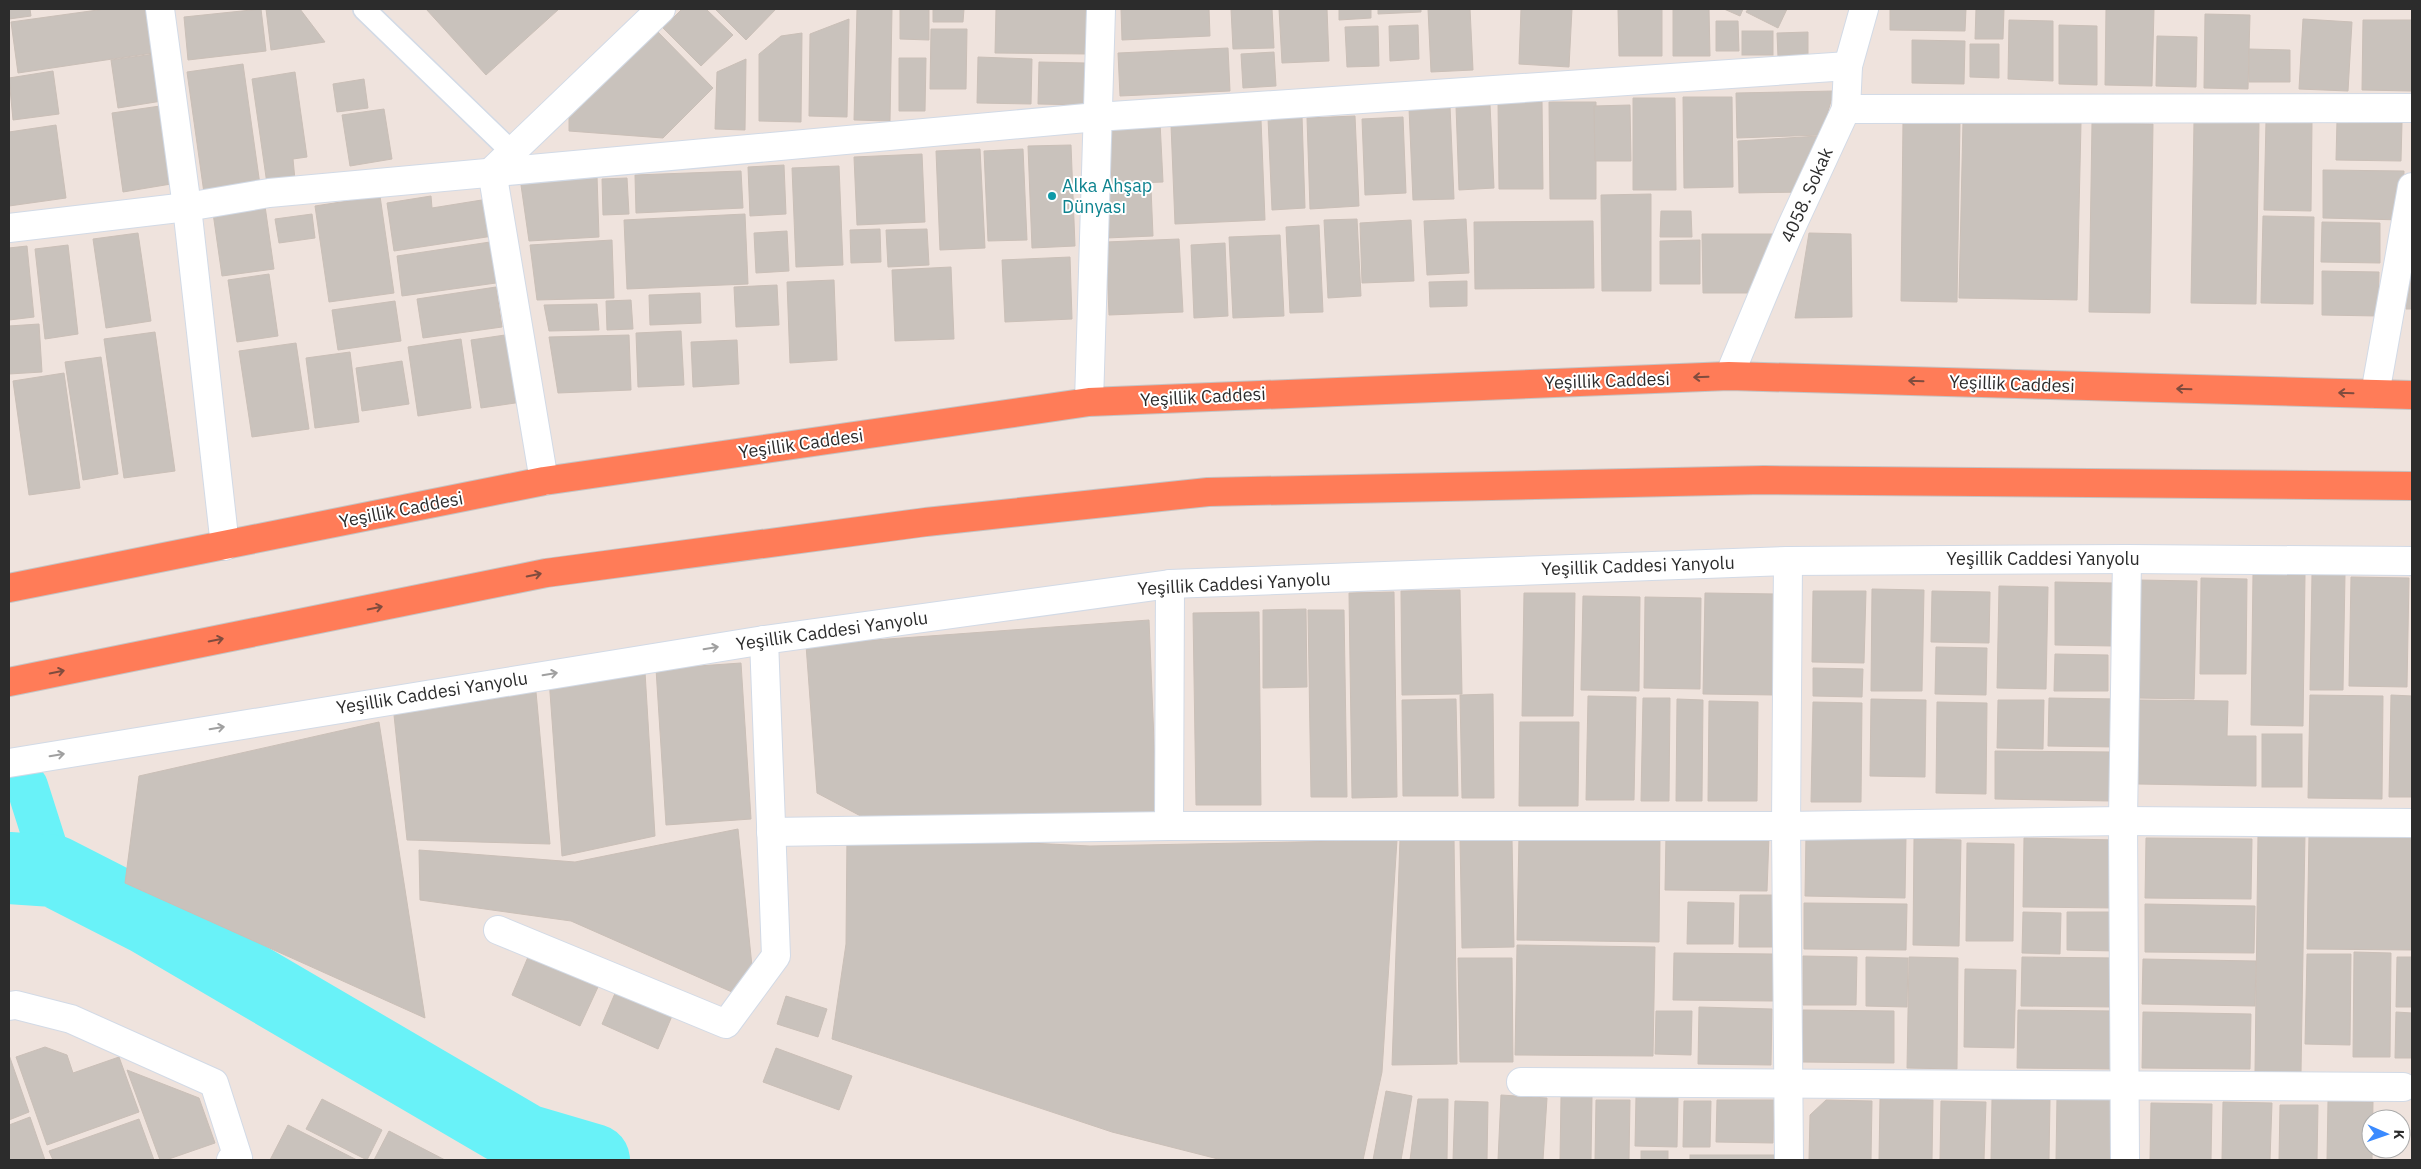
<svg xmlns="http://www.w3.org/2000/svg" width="2421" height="1169" viewBox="0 0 2421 1169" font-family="'IBM Plex Sans',sans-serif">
	<rect width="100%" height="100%" fill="#efe3dd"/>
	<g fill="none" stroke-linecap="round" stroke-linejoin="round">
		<path stroke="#69f2f8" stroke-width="42" d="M27 786 54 871"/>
		<path stroke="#69f2f8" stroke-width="72" d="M9 868 54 871 148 919 526 1140 594 1160"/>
	</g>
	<g fill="#c9c2bc" stroke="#cabfb7">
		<path d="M9 9H30L31 16 9 19Z"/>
		<path d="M105 9H146L153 53 18 73 11 22Z"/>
		<path d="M261 9 266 51 188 60 184 17Z"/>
		<path d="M266 9H300L325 42 271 50Z"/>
		<path d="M426 9H559L486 75Z"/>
		<path d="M682 9H706L733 35 701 66 663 28Z"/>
		<path d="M715 9H776L746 40Z"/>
		<path d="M857 9H892L890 121 854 120Z"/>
		<path d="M900 9H929V40L900 39Z"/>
		<path d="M933 9H964L963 22H933Z"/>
		<path d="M996 9H1089L1088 54 995 53Z"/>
		<path d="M1121 9H1209L1210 36 1122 40Z"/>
		<path d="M1231 9H1272L1274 48 1233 49Z"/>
		<path d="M1279 9H1327L1329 61 1282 63Z"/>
		<path d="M1339 9H1371V18L1339 20Z"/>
		<path d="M1378 9H1421V12L1378 14Z"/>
		<path d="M1428 9H1470L1473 70 1431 72Z"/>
		<path d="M1521 9H1572L1569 67 1519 64Z"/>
		<path d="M1618 9H1662V56H1619Z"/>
		<path d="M1673 9H1709L1710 56H1673Z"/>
		<path d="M1724 9H1743L1740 16Z"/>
		<path d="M1748 9H1787L1778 28 1746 12Z"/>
		<path d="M1890 9H1966L1965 31 1890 30Z"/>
		<path d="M1976 9H2004L2003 39H1975Z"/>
		<path d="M2106 9H2154L2152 86 2105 85Z"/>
		<path d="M2205 14 2250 15 2248 89 2204 88Z"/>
		<path d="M849 19 847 117 809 116 810 34Z"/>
		<path d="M2303 19 2352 22 2348 91 2299 89Z"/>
		<path d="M2009 20 2053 21V81L2008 79Z"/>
		<path d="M2363 20H2412V91L2362 90Z"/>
		<path d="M1716 21H1738L1739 51H1716Z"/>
		<path d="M1418 25 1419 59 1390 61 1389 26Z"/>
		<path d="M2059 25 2097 26V85L2059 84Z"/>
		<path d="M1378 26 1379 66 1347 67 1345 27Z"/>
		<path d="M655 29 713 88 663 138 569 131V108Z"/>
		<path d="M931 29H967L966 89H930Z"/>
		<rect x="1742" y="31" width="31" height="24"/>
		<path d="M1808 32V57H1778L1777 33Z"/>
		<path d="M802 33 801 122 759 121V54L781 36Z"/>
		<path d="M2157 36 2197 37 2196 87 2156 86Z"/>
		<path d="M1912 40 1965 41 1964 84 1912 83Z"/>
		<path d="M1970 44H1999V78L1970 77Z"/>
		<path d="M1228 48 1230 91 1120 96 1118 53Z"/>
		<path d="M2249 49 2290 50V82H2249Z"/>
		<path d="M1274 52 1276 86 1243 88 1241 54Z"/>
		<path d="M154 54 162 101 118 108 111 60Z"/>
		<path d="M978 57 1032 59 1031 104 977 103Z"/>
		<path d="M899 58H926L925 111H899Z"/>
		<path d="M746 59 745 130 715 129 717 72Z"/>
		<path d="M1039 62 1086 63V105L1038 104Z"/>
		<path d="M243 64 260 185 204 193 187 72Z"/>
		<path d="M53 71 59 114 13 120 9 78Z"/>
		<path d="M295 72 307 157 293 159 295 180 267 184 252 79Z"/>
		<path d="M364 79 368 108 337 112 333 84Z"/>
		<path d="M1834 91 1821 135 1737 138 1736 93Z"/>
		<path d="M1683 97H1732L1733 187 1684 188Z"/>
		<path d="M1633 98H1675L1676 190H1633Z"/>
		<path d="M1498 101H1542L1543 189H1499Z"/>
		<path d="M1549 102H1596V199H1550Z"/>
		<path d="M1490 105 1494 188 1459 190 1456 106Z"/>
		<path d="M1630 105 1631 161H1595L1594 106Z"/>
		<path d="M160 106 171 184 123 192 112 113Z"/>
		<path d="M1450 106 1454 199 1413 200 1409 108Z"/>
		<path d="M384 109 392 159 350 166 342 115Z"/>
		<path d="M1302 116 1305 208 1272 210 1268 118Z"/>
		<path d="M1355 116 1359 206 1310 209 1307 118Z"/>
		<path d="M1403 117 1406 193 1365 195 1362 119Z"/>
		<path d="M1261 120 1265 220 1175 224 1171 125Z"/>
		<path d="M2337 120 2402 122 2401 161 2336 160Z"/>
		<path d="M1903 121 1960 122 1957 302 1901 301Z"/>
		<path d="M1963 121 2081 123 2077 300 1959 298Z"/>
		<path d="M2266 121 2312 122 2311 211 2264 210Z"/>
		<path d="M1160 122 1163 182 1112 184 1109 124Z"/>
		<path d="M2194 122 2259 123 2256 304 2191 303Z"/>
		<path d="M2092 123 2153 124 2150 313 2089 312Z"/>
		<path d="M56 125 66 198 9 206V132Z"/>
		<path d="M1819 136 1803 192 1739 193 1738 141Z"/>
		<path d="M1071 145 1075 246 1032 248 1028 146Z"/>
		<path d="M980 149 985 248 940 250 936 151Z"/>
		<path d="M1023 149 1027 240 988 241 984 151Z"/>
		<path d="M922 154 925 222 857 225 854 157Z"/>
		<path d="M784 165 786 214 750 216 748 167Z"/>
		<path d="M839 166 843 265 796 267 792 168Z"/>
		<path d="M2323 170 2404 171 2403 220 2323 218Z"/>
		<path d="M741 171 743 208 636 213 635 175Z"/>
		<path d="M597 176 599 237 529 241 520 178Z"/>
		<path d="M627 178 629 214 603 215 602 179Z"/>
		<path d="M1151 188 1153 236 1106 238 1103 190Z"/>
		<path d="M1651 194V291H1602L1601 195Z"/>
		<path d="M380 196 394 293 329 302 315 206Z"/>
		<path d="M431 196 432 208 488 199 493 236 394 251 387 203Z"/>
		<path d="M265 206 274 269 222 276 213 213Z"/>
		<path d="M1661 211H1691L1692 237H1660Z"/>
		<path d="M312 214 315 238 279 243 275 219Z"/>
		<path d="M745 214 748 284 627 289 624 220Z"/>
		<path d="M2263 216 2314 217 2313 304 2261 303Z"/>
		<path d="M1357 219 1361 296 1328 298 1324 220Z"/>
		<path d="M1466 219 1469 273 1427 275 1424 221Z"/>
		<path d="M1411 220 1414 281 1362 283 1360 223Z"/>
		<path d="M1593 221 1594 288 1475 289 1474 222Z"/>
		<path d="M2322 222 2380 223V263L2321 262Z"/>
		<path d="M1319 225 1323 312 1290 313 1286 227Z"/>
		<path d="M880 229 881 262 851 263 850 230Z"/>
		<path d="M927 229 929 265 888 267 886 230Z"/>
		<path d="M787 231 789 271 756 273 754 233Z"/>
		<path d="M138 233 151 321 106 328 93 239Z"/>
		<path d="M1809 233 1851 234 1852 317 1795 318Z"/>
		<path d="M1702 234H1779L1762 293H1703Z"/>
		<path d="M1280 235 1284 316 1233 318 1229 237Z"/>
		<path d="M1179 239 1183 312 1109 315 1106 242Z"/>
		<path d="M612 240 614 298 537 300 530 245Z"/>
		<path d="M1700 240V284H1660V241Z"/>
		<path d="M490 242 496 283 402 296 397 256Z"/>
		<path d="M1225 243 1228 316 1194 318 1191 245Z"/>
		<path d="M2412 243V309H2406Z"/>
		<path d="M68 245 78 334 45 339 35 249Z"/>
		<path d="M27 246 34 317 9 320V248Z"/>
		<path d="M1070 257 1072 319 1005 322 1002 260Z"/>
		<path d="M951 267 954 339 895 341 892 270Z"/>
		<path d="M2322 271 2379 272 2378 316 2322 315Z"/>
		<path d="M269 274 278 336 237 342 228 280Z"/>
		<path d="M834 280 837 360 790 363 787 282Z"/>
		<path d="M1467 281V306L1430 307 1429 282Z"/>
		<path d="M777 285 779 325 736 327 734 287Z"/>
		<path d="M496 287 502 327 423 338 417 299Z"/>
		<path d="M700 293 701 323 650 325 649 295Z"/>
		<path d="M631 300 633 329 607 330 606 301Z"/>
		<path d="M395 301 401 341 338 350 332 310Z"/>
		<path d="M597 304 599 330 549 331 544 305Z"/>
		<path d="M39 324 42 372 9 374V326Z"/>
		<path d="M681 331 684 385 638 387 636 333Z"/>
		<path d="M155 332 175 471 124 478 104 339Z"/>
		<path d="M512 334 522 402 481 408 471 340Z"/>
		<path d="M629 335 631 390 558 393 549 337Z"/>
		<path d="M461 339 471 408 418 416 408 347Z"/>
		<path d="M737 340 739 384 693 387 691 342Z"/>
		<path d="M296 343 309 429 252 437 239 351Z"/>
		<path d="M350 352 359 422 315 428 306 358Z"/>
		<path d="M101 357 118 474 83 480 65 362Z"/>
		<path d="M402 361 409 404 362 411 356 368Z"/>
		<path d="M64 373 80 488 29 495 13 381Z"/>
		<path d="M2253 574 2305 575 2303 726 2251 725Z"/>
		<path d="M2312 574H2345L2343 690H2310Z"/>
		<path d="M2351 577 2409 578 2407 687 2349 686Z"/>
		<path d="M2201 578 2247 579 2246 674H2200Z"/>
		<path d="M2138 580 2197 581 2194 699 2137 698Z"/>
		<path d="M2055 582 2114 583 2113 646 2055 645Z"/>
		<path d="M1999 586 2048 587 2046 689 1997 688Z"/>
		<path d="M1872 589 1924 590 1922 691H1871Z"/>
		<path d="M1460 590 1462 694 1402 695 1401 591Z"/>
		<path d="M1813 591H1866L1864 663 1812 662Z"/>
		<path d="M1932 591 1990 592 1989 643 1931 642Z"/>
		<path d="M1394 592 1397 797 1352 798 1349 593Z"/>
		<path d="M1524 593H1575L1573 716H1522Z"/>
		<path d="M1705 593 1777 594 1776 695 1703 694Z"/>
		<path d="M1583 596 1640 597 1639 691 1581 690Z"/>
		<path d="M1645 597 1701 598 1700 689 1644 688Z"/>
		<path d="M1306 609 1307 687 1263 688V610Z"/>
		<path d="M1308 610H1344L1347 797H1311Z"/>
		<path d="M1259 612 1261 805H1196L1193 613Z"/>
		<path d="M1149 620 1157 813 872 822 817 793 806 645Z"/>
		<path d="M1936 647 1987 648 1986 695 1935 694Z"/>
		<path d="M2055 654 2108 655V691H2054Z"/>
		<path d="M741 663 751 819 666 825 656 669Z"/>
		<path d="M1813 668 1863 669 1862 697 1813 696Z"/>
		<path d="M645 672 655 836 562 856 549 679Z"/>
		<path d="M536 692 550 844 407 840 394 715Z"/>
		<path d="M1493 694 1494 798H1462L1460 695Z"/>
		<path d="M2310 695 2383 696 2382 799 2308 798Z"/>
		<path d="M2391 695 2412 696V797H2389Z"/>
		<path d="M1588 696 1636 697 1634 800H1586Z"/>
		<path d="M1643 698H1670L1669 801H1641Z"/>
		<path d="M2049 698 2117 699 2116 747 2048 746Z"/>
		<path d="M1456 699 1458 796H1403L1402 700Z"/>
		<path d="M1677 699 1703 700 1702 801H1676Z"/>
		<path d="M1871 699 1926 700 1925 777 1870 776Z"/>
		<path d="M1998 700H2044L2043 749 1997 748Z"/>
		<path d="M2139 700 2228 701 2227 736H2256V786L2138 784Z"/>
		<path d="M1709 701 1758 702 1757 801H1708Z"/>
		<path d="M1813 702 1862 703 1861 802H1811Z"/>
		<path d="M1937 702 1987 703 1986 794 1936 793Z"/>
		<path d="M379 722 425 1018 125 883 139 776Z"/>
		<path d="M1520 722H1579L1578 806H1519Z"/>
		<rect x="2262" y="734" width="40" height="53"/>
		<path d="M1995 751 2112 752 2111 801 1995 799Z"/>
		<path d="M738 829 753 976 732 992 571 921 420 900 419 850 575 862Z"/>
		<path d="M847 834 1090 846 1397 840 1382 1072 1363 1160H1222L1112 1132 832 1039 846 944Z"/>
		<path d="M1806 834 1906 836 1905 898 1805 896Z"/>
		<path d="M2258 834H2305L2301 1072H2255Z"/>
		<path d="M1519 835 1660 836 1659 942 1517 940Z"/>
		<path d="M1666 835 1769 836 1767 891 1665 890Z"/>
		<path d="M2309 835 2412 837 2411 950 2307 949Z"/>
		<path d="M1454 838 1457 1064 1392 1065 1400 839Z"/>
		<path d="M2024 838 2117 840 2115 908 2023 907Z"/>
		<path d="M2146 838 2252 839 2251 899 2145 898Z"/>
		<path d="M1460 839H1512L1514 947 1462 948Z"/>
		<path d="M1914 839 1961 840 1959 946 1913 945Z"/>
		<path d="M1967 843 2014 844 2013 941H1966Z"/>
		<path d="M1740 895H1776L1775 947H1739Z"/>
		<path d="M1688 902 1734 903 1733 944H1687Z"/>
		<path d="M1804 903 1907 904 1906 950 1804 949Z"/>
		<path d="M2145 904 2255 906 2254 953 2145 952Z"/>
		<path d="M2023 912 2061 913 2060 954 2022 953Z"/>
		<path d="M2067 912H2117L2116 951 2067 950Z"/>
		<path d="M1517 945 1655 947 1653 1056 1515 1055Z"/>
		<path d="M2354 952 2391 953 2390 1057H2353Z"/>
		<path d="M1674 953 1773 954V1001L1673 1000Z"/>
		<path d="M2307 954H2351L2350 1045 2305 1044Z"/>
		<path d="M1803 956 1857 957 1856 1005H1803Z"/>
		<path d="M528 957 598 987 580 1026 512 995Z"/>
		<path d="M1866 957 1908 958 1907 1007 1866 1006Z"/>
		<path d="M1909 957 1958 958 1957 1069 1907 1068Z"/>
		<path d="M2022 957 2116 958 2115 1007 2021 1006Z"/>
		<path d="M2397 957H2412V1007H2396Z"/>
		<path d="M1458 958H1512L1513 1062H1460Z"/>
		<path d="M2143 959 2256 961 2255 1006 2142 1004Z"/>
		<path d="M1965 969 2016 970 2014 1048 1964 1047Z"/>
		<path d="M616 991 672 1016 658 1049 602 1024Z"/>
		<path d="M786 996 827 1009 818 1037 777 1024Z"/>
		<path d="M1699 1007 1772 1009 1771 1065 1698 1064Z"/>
		<path d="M1803 1010 1894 1011V1063L1802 1062Z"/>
		<path d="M2018 1010 2115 1011V1069L2017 1068Z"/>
		<path d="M1656 1011H1692L1691 1055 1655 1054Z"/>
		<path d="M2143 1012 2251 1014 2250 1069 2142 1068Z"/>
		<path d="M2396 1012 2412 1013V1058H2395Z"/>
		<path d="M45 1047 67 1055 73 1073 119 1057 139 1112 47 1145 16 1057Z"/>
		<path d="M776 1048 852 1076 839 1110 763 1082Z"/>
		<path d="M9 1055 29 1112 9 1120Z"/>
		<path d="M127 1070 199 1098 215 1143 166 1160H160Z"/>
		<path d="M1386 1091 1412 1096 1401 1160H1373Z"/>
		<path d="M1501 1095 1547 1098 1543 1160H1498Z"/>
		<path d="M1636 1096H1678L1677 1147 1635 1146Z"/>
		<path d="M1561 1097H1592L1591 1160H1560Z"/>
		<path d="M2057 1097 2118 1099 2117 1160H2056Z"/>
		<path d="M322 1099 382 1130 367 1160 306 1129Z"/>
		<path d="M1418 1099H1448L1447 1160H1410Z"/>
		<path d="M1880 1099 1933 1100 1932 1160H1879Z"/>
		<path d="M1992 1099 2050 1100 2049 1160H1991Z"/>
		<path d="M1596 1100H1630L1629 1160H1595Z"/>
		<path d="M1717 1100H1774L1773 1143 1716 1142Z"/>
		<path d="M1826 1100 1872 1101 1871 1160H1809L1810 1115Z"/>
		<path d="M1455 1101 1488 1102 1487 1160H1453Z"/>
		<path d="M1684 1101H1711L1710 1147H1683Z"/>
		<path d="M1941 1101 1986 1102 1984 1160H1940Z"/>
		<path d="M2328 1101 2373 1102 2372 1160H2327Z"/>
		<path d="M2223 1102 2272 1103 2270 1160H2222Z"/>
		<path d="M2151 1103 2212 1104 2211 1160H2150Z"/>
		<path d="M2280 1105H2318L2317 1160H2279Z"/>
		<path d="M30 1117 45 1160H9V1125Z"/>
		<path d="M139 1119 154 1160H53L49 1151Z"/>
		<path d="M288 1125 357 1160H270Z"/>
		<path d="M389 1131 445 1160H374Z"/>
		<rect x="1641" y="1151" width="27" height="9"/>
		<rect x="1690" y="1155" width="86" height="5"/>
	</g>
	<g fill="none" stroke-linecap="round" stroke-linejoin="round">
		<defs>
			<path id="lane" d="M364 9 512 152"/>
			<g id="street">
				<path d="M160 9 187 207 225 546"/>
				<path d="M1846 109 2412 108"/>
				<path d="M9 228 187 207 269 193 1097 117 1848 66"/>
				<path d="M1729 376 1790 230 1846 109 1848 66 1864 9"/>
				<path d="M2375 394 2412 187"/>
				<path d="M1089 402 1101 9"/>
				<path d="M544 481 492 171 661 9"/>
				<path d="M1788 561 1786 826 1789 1160"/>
				<path d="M1170 584 1169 826H1786L2123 821 2412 823"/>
				<path d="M9 763 764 640 1170 584 1788 561 2127 559 2412 561"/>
				<path d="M771 832 1169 826"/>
				<path d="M498 930 726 1024 776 956 764 640"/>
				<path d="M9 1006 16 1005 71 1019 214 1083 238 1158 231 1160"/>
				<path d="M1521 1082 2403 1087"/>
				<path d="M2125 1160 2123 821 2127 559"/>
			</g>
			<g id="highway">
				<path d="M9 588 544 481 1089 402 1729 376 2412 395"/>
				<path d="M9 682 546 573 926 522 1208 492 1764 480 2412 486"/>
			</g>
		</defs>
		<use href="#lane" stroke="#d2dae6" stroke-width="24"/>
		<use href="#street" stroke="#d2dae6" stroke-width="30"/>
		<use href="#highway" stroke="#c4c4c4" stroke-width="30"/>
		<use href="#lane" stroke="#fff" stroke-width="21"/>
		<use href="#street" stroke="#fff" stroke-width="28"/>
		<use href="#highway" stroke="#ff7c58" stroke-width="28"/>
	</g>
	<defs><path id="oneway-shaft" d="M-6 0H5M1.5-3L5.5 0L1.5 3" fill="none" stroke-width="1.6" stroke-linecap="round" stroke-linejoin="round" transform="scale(1.25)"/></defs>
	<g stroke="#804c3e">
		<use href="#oneway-shaft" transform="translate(1701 377) rotate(178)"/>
		<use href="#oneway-shaft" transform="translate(1916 381) rotate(-178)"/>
		<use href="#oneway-shaft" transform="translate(2184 389) rotate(-178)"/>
		<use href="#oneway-shaft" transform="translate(2346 393) rotate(-178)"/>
		<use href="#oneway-shaft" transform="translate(534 575) rotate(-11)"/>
		<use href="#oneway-shaft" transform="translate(375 608) rotate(-11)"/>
		<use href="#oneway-shaft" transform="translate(216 640) rotate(-11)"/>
		<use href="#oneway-shaft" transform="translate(57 672) rotate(-11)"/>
	</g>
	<g stroke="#a0a0a0">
		<use href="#oneway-shaft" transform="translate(711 648) rotate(-9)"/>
		<use href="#oneway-shaft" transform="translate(550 674) rotate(-9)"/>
		<use href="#oneway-shaft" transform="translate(217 728) rotate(-9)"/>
		<use href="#oneway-shaft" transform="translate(57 755) rotate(-9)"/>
	</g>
	<circle fill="#0f9aa8" stroke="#fff" stroke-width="2" cx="1052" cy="196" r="5"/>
	<g text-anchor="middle" stroke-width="4" stroke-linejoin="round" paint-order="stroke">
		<g font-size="18" fill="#0d838f" stroke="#fff" text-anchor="start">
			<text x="1062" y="192">Alka Ahşap<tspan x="1062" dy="21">Dünyası</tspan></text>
		</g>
		<g font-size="18" fill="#2c2c2c" stroke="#fff">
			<text transform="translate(1807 195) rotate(-66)" y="6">4058. Sokak</text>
			<text transform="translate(1607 381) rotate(-2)" y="6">Yeşillik Caddesi</text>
			<text transform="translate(2012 384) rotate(2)" y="6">Yeşillik Caddesi</text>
			<text transform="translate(1203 397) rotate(-3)" y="6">Yeşillik Caddesi</text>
			<text transform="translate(801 444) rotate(-8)" y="6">Yeşillik Caddesi</text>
			<text transform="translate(401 510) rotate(-11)" y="6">Yeşillik Caddesi</text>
			<text x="2043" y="565">Yeşillik Caddesi Yanyolu</text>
			<text transform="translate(1638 566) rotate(-2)" y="6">Yeşillik Caddesi Yanyolu</text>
			<text transform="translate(1234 584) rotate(-3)" y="6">Yeşillik Caddesi Yanyolu</text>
			<text transform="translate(832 631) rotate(-8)" y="6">Yeşillik Caddesi Yanyolu</text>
			<text transform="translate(432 693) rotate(-9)" y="6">Yeşillik Caddesi Yanyolu</text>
		</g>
	</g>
	<rect width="2421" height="1169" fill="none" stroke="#2c2c2c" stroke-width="20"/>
	<g transform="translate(2386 1134) rotate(92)"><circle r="24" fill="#ffffff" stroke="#ababab"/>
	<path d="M0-4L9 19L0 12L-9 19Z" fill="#3a8aff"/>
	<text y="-8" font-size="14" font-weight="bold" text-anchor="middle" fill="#2c2c2c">K</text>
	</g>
</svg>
